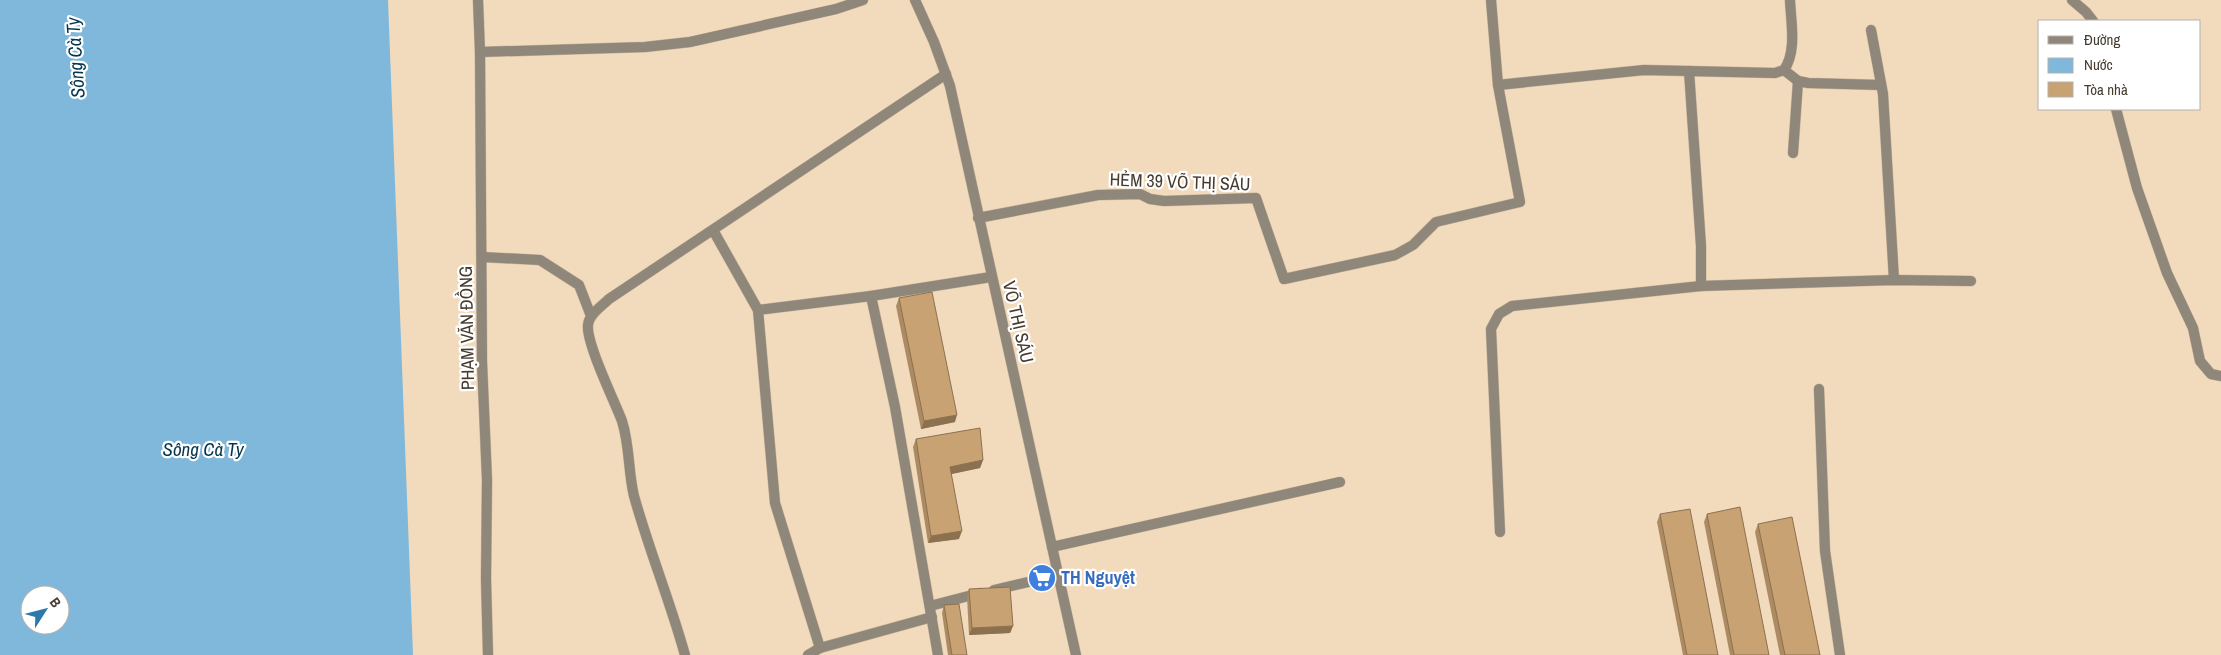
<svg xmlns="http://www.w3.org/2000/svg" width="2221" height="655" viewBox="0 0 2221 655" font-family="'Archivo Narrow',sans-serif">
	<rect width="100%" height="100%" fill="#f2dabd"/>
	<path fill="#7fb8db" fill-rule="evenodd" d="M0 0H388L413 655H0ZM30 595H60V625H30Z"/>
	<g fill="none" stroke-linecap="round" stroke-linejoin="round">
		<defs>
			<g id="service">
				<path d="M1871 30 1883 94 1894 280"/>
				<path d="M480 52 645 47 690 42 836 9 863 0"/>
				<path d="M1784 70 1798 81 1808 83 1881 85"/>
				<path d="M1498 85 1644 70 1775 73 1784 70C1797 51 1791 23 1790 0"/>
				<path d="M1793 153 1798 81"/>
				<path d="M978 218 1098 195 1140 194 1150 199 1164 201 1256 198 1284 279 1395 255 1413 245 1436 222 1520 202 1498 85 1491 0"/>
				<path d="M482 257 540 260 579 285 591 316"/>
				<path d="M1701 286 1894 280 1971 281"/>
				<path d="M1500 532 1491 329 1499 314 1512 306 1701 286V246L1689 71"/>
				<path d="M1052 547 1340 482"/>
				<path d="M994 590 1058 575"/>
				<path d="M930 606 980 593"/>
				<path d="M808 655 820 648 932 617"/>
			</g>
			<g id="minor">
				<path d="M915 0 934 42 950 86 1076 655"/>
				<path d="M2072 0 2086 12 2093 21"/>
				<path d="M2116 109 2137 188 2167 273 2193 328 2200 361 2211 374 2221 376"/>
				<path d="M713 230 758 310 871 296 991 277"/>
				<path d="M871 296 895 407 938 655"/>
				<path d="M758 310 775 503 820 648"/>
				<path d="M1819 389 1825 551 1840 655"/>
				<path d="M685 655C670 601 649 550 634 496 628 472 630 446 622 421 614 400 586 343 588 325 589 314 602 306 609 299L946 74"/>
			</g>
			<path id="tertiary" d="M478 0 480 52 482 362 487 480 486 579 488 655"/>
		</defs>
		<use href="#service" stroke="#ccb79e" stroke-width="11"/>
		<use href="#minor" stroke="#ccb79e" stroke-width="11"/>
		<use href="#tertiary" stroke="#ccb79e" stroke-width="11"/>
		<use href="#service" stroke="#8f877a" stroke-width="10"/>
		<use href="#minor" stroke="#8f877a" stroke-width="10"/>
		<use href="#tertiary" stroke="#8f877a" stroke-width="10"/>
	</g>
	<g fill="#ac8b62">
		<path d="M899 298 955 422 921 429 896 306Z"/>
		<path d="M916 439 983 460 980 468 951 474 959 539 928 543 913 447Z"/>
		<path d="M1660 514 1718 655H1683L1657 522Z"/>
		<path d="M1707 514 1769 655H1730L1704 522Z"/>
		<path d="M1758 524 1820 655H1780L1755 532Z"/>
		<path d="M969 589 1013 626 1010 633 969 635 967 597Z"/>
		<path d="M944 605 967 655H948L942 613Z"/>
	</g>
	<g fill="#8c7150">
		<path d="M957 415 955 422 921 429 924 421Z"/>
		<path d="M983 460 980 468 947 475 950 467Z"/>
		<path d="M962 531 959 539 928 543 931 536Z"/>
		<path d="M1013 626 1010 633 969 635 972 628Z"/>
	</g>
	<g fill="#c8a272" stroke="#8c7150">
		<path d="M932 292 957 415 924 421 899 298Z"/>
		<path d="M980 428 983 460 950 467 962 531 931 536 916 439Z"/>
		<path d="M1740 507 1769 655H1734L1707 514Z"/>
		<path d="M1690 509 1718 655H1687L1660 514Z"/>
		<path d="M1792 517 1820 655H1785L1758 524Z"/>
		<path d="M1010 587 1013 626 972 628 969 589Z"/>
		<path d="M959 604 967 655H952L944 605Z"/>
	</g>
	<defs>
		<symbol id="supermarket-disc" viewBox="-11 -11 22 22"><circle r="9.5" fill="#3f7fe0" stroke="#fff"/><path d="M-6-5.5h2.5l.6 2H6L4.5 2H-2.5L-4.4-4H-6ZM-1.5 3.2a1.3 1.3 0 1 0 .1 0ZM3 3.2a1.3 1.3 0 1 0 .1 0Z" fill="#fff"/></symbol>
	</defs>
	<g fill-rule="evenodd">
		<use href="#supermarket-disc" x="1026" y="562" width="32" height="32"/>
	</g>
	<g text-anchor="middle" stroke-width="4.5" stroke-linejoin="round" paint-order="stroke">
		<g font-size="18" fill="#453b2f" stroke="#fff">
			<text transform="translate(1180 182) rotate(2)" y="6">HẺM 39 VÕ THỊ SÁU</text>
			<text transform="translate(1018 322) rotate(77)" y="6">VÕ THỊ SÁU</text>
			<text transform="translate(467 328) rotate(-91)" y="6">PHẠM VĂN ĐỒNG</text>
		</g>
		<g font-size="18" font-weight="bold" fill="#366cbe" stroke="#fff" text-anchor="start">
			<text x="1061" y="584">TH Nguyệt</text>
		</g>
		<g font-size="19" font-style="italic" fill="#04354d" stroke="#fff">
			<text transform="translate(75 58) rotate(-94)" y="7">Sông Cà Ty</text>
			<text x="203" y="456">Sông Cà Ty</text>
		</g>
	</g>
	<rect x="2038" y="20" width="162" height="90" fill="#ffffff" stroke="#b5b1ac"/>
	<rect x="2048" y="36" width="25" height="8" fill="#8f877a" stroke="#b5b1ac"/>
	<text x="2084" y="45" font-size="15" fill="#453b2f">Đường</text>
	<rect x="2048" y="58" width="25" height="15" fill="#7fb8db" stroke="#b5b1ac"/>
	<text x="2084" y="70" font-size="15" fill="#453b2f">Nước</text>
	<rect x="2048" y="82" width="25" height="15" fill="#c8a272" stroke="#b5b1ac"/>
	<text x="2084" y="95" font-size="15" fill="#453b2f">Tòa nhà</text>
	<g transform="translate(45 610) rotate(54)"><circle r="24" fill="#ffffff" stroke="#b5b1ac"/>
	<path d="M0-4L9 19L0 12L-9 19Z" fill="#2c79ab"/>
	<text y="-8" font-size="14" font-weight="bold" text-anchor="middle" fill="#453b2f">B</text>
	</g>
</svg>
